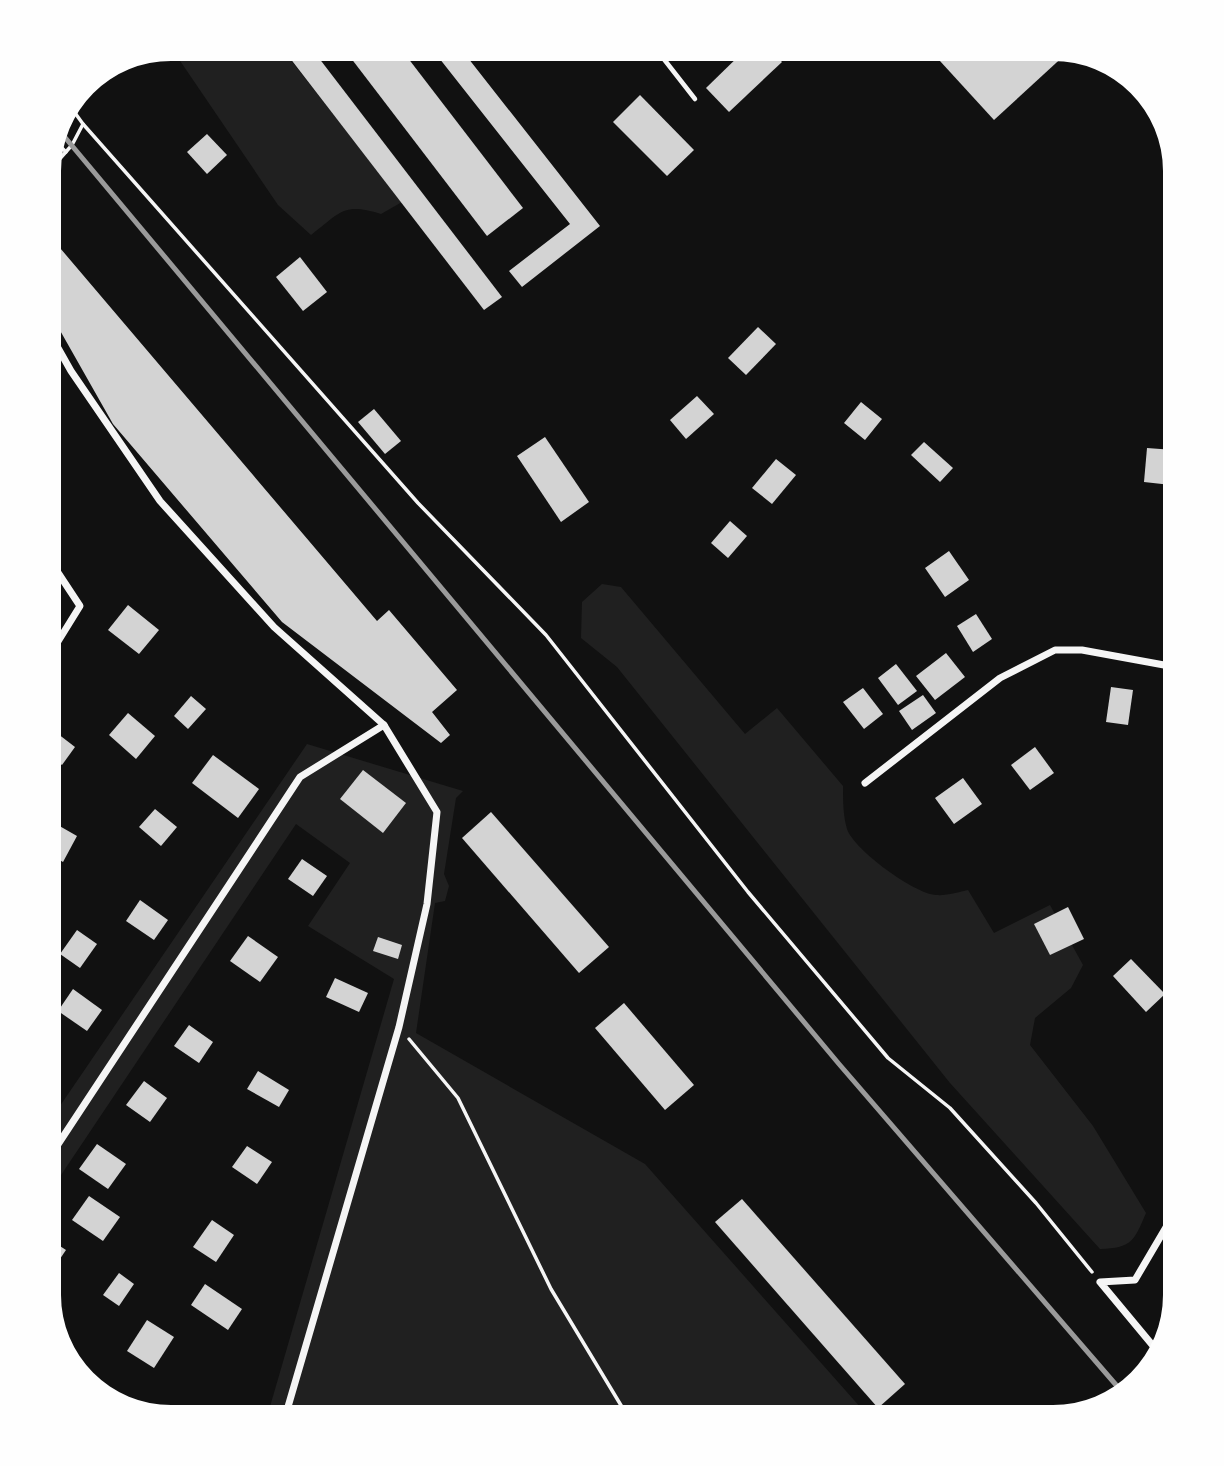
<svg xmlns="http://www.w3.org/2000/svg" width="1224" height="1466" viewBox="0 0 1224 1466" font-family="Manrope,sans-serif">
	<rect width="100%" height="100%" fill="#111"/>
	<g fill="#202020">
		<path d="M172 49H282L402 202 381 214C343 202 340 213 311 235L278 205Z"/>
		<path d="M602 584 621 587 745 734 777 708 843 786C843 801 843 815 847 829 854 850 915 894 936 895 946 896 959 892 968 890L994 933 1050 905 1083 965 1071 988 1035 1018 1030 1045 1093 1126 1146 1213C1134 1241 1132 1248 1100 1249L950 1083 617 667 581 638 582 602Z"/>
		<path d="M307 744 463 791 456 798 444 874 449 886 445 901 435 903 416 1033 645 1164 869 1417H267L394 979 308 926 350 863 296 824 49 1193V1122Z"/>
	</g>
	<g fill="#d3d3d3">
		<path d="M283 49H312L502 297 484 310Z"/>
		<path d="M344 49H401L523 208 487 236Z"/>
		<path d="M432 49H461L600 226 522 287 509 271 570 224Z"/>
		<path d="M746 49H770L782 62 729 112 706 88Z"/>
		<path d="M929 49H1060L1068 52 994 120Z"/>
		<path d="M640 95 694 150 667 176 613 122Z"/>
		<path d="M207 134 227 155 207 174 187 152Z"/>
		<path d="M49 235 377 621 389 610 457 690 432 712 450 735 441 743 282 622 113 424 49 311Z"/>
		<path d="M300 257 327 292 303 311 276 277Z"/>
		<path d="M758 327 776 344 746 375 728 358Z"/>
		<path d="M697 396 714 414 686 439 670 420Z"/>
		<path d="M861 402 882 419 865 440 844 423Z"/>
		<path d="M374 409 401 441 385 454 358 422Z"/>
		<path d="M545 437 589 502 561 522 517 456Z"/>
		<path d="M924 442 953 468 940 482 911 455Z"/>
		<path d="M1147 448 1174 450 1171 485 1144 482Z"/>
		<path d="M776 459 796 475 772 504 752 488Z"/>
		<path d="M1173 477H1175V523L1168 522Z"/>
		<path d="M730 521 747 536 728 558 711 543Z"/>
		<path d="M949 551 969 580 945 597 925 568Z"/>
		<path d="M128 605 159 630 139 654 108 630Z"/>
		<path d="M976 614 992 639 973 652 957 626Z"/>
		<path d="M946 653 965 677 935 700 916 676Z"/>
		<path d="M896 664 917 691 898 705 878 678Z"/>
		<path d="M1111 687 1133 690 1128 725 1106 722Z"/>
		<path d="M863 688 883 714 864 729 843 702Z"/>
		<path d="M923 695 936 713 912 730 899 711Z"/>
		<path d="M191 696 206 709 188 729 174 716Z"/>
		<path d="M1166 700 1175 701V721L1163 719Z"/>
		<path d="M128 713 155 736 136 759 109 735Z"/>
		<path d="M49 727 75 747 62 765 49 756Z"/>
		<path d="M1035 747 1054 773 1030 790 1011 765Z"/>
		<path d="M213 755 259 789 238 818 192 783Z"/>
		<path d="M363 770 406 803 383 833 340 799Z"/>
		<path d="M963 778 982 804 954 824 935 798Z"/>
		<path d="M1166 793H1175V829L1164 828Z"/>
		<path d="M155 809 177 827 161 846 139 827Z"/>
		<path d="M491 812 609 947 579 973 462 838Z"/>
		<path d="M49 820 77 836 63 862 49 854Z"/>
		<path d="M302 859 327 876 313 896 288 879Z"/>
		<path d="M140 900 168 920 154 940 126 921Z"/>
		<path d="M1068 907 1084 939 1050 955 1034 924Z"/>
		<path d="M77 930 97 944 80 968 60 954Z"/>
		<path d="M248 936 278 957 260 982 230 961Z"/>
		<path d="M378 937 402 945 398 959 373 951Z"/>
		<path d="M1131 959 1165 994 1146 1012 1113 976Z"/>
		<path d="M335 978 368 993 359 1012 326 997Z"/>
		<path d="M73 989 102 1010 87 1031 58 1011Z"/>
		<path d="M624 1003 694 1085 665 1110 595 1028Z"/>
		<path d="M189 1025 213 1042 199 1063 174 1046Z"/>
		<path d="M258 1071 289 1090 279 1107 247 1089Z"/>
		<path d="M144 1081 167 1098 150 1122 126 1105Z"/>
		<path d="M97 1144 126 1164 108 1189 79 1169Z"/>
		<path d="M247 1146 272 1162 257 1184 232 1167Z"/>
		<path d="M89 1196 120 1217 103 1241 72 1220Z"/>
		<path d="M742 1199 905 1384 878 1408 715 1222Z"/>
		<path d="M212 1220 234 1235 216 1262 193 1247Z"/>
		<path d="M49 1239 66 1250 49 1275Z"/>
		<path d="M119 1273 134 1284 119 1306 103 1295Z"/>
		<path d="M205 1284 242 1309 228 1330 191 1305Z"/>
		<path d="M147 1320 174 1337 154 1368 127 1351Z"/>
	</g>
	<g fill="none" stroke-linecap="round" stroke-linejoin="round">
		<g stroke="#f5f5f5" stroke-width="3.5">
			<path d="M70 106 83 124 418 503 546 635 748 892 888 1058 950 1108 1036 1203 1092 1272"/>
			<path d="M55 141 66 152"/>
			<path d="M49 171 72 145 83 124"/>
			<path d="M409 1039 458 1098 551 1289 628 1417"/>
		</g>
		<path stroke="#f5f5f5" stroke-width="4.5" d="M656 49 695 99"/>
		<g stroke="#f5f5f5" stroke-width="7">
			<path d="M49 332 71 371 160 501 274 627 384 725 437 812 427 904 399 1027 285 1417"/>
			<path d="M49 656 80 606 49 559"/>
			<path d="M865 783 1000 678 1055 650H1082L1175 667"/>
			<path d="M49 1158 300 777 384 725"/>
			<path d="M1159 1353 1100 1282 1135 1280 1175 1212"/>
		</g>
		<path stroke="#9a9a9a" stroke-width="5" d="M58 129 839 1064 1123 1393"/>
	</g>
	<path d="M0 0H1224V1466H0ZM171 61H1053A110 110 0 0 1 1163 171V1295A110 110 0 0 1 1053 1405H171A110 110 0 0 1 61 1295V171A110 110 0 0 1 171 61Z" fill="#fefefe" fill-rule="evenodd"/>
</svg>
